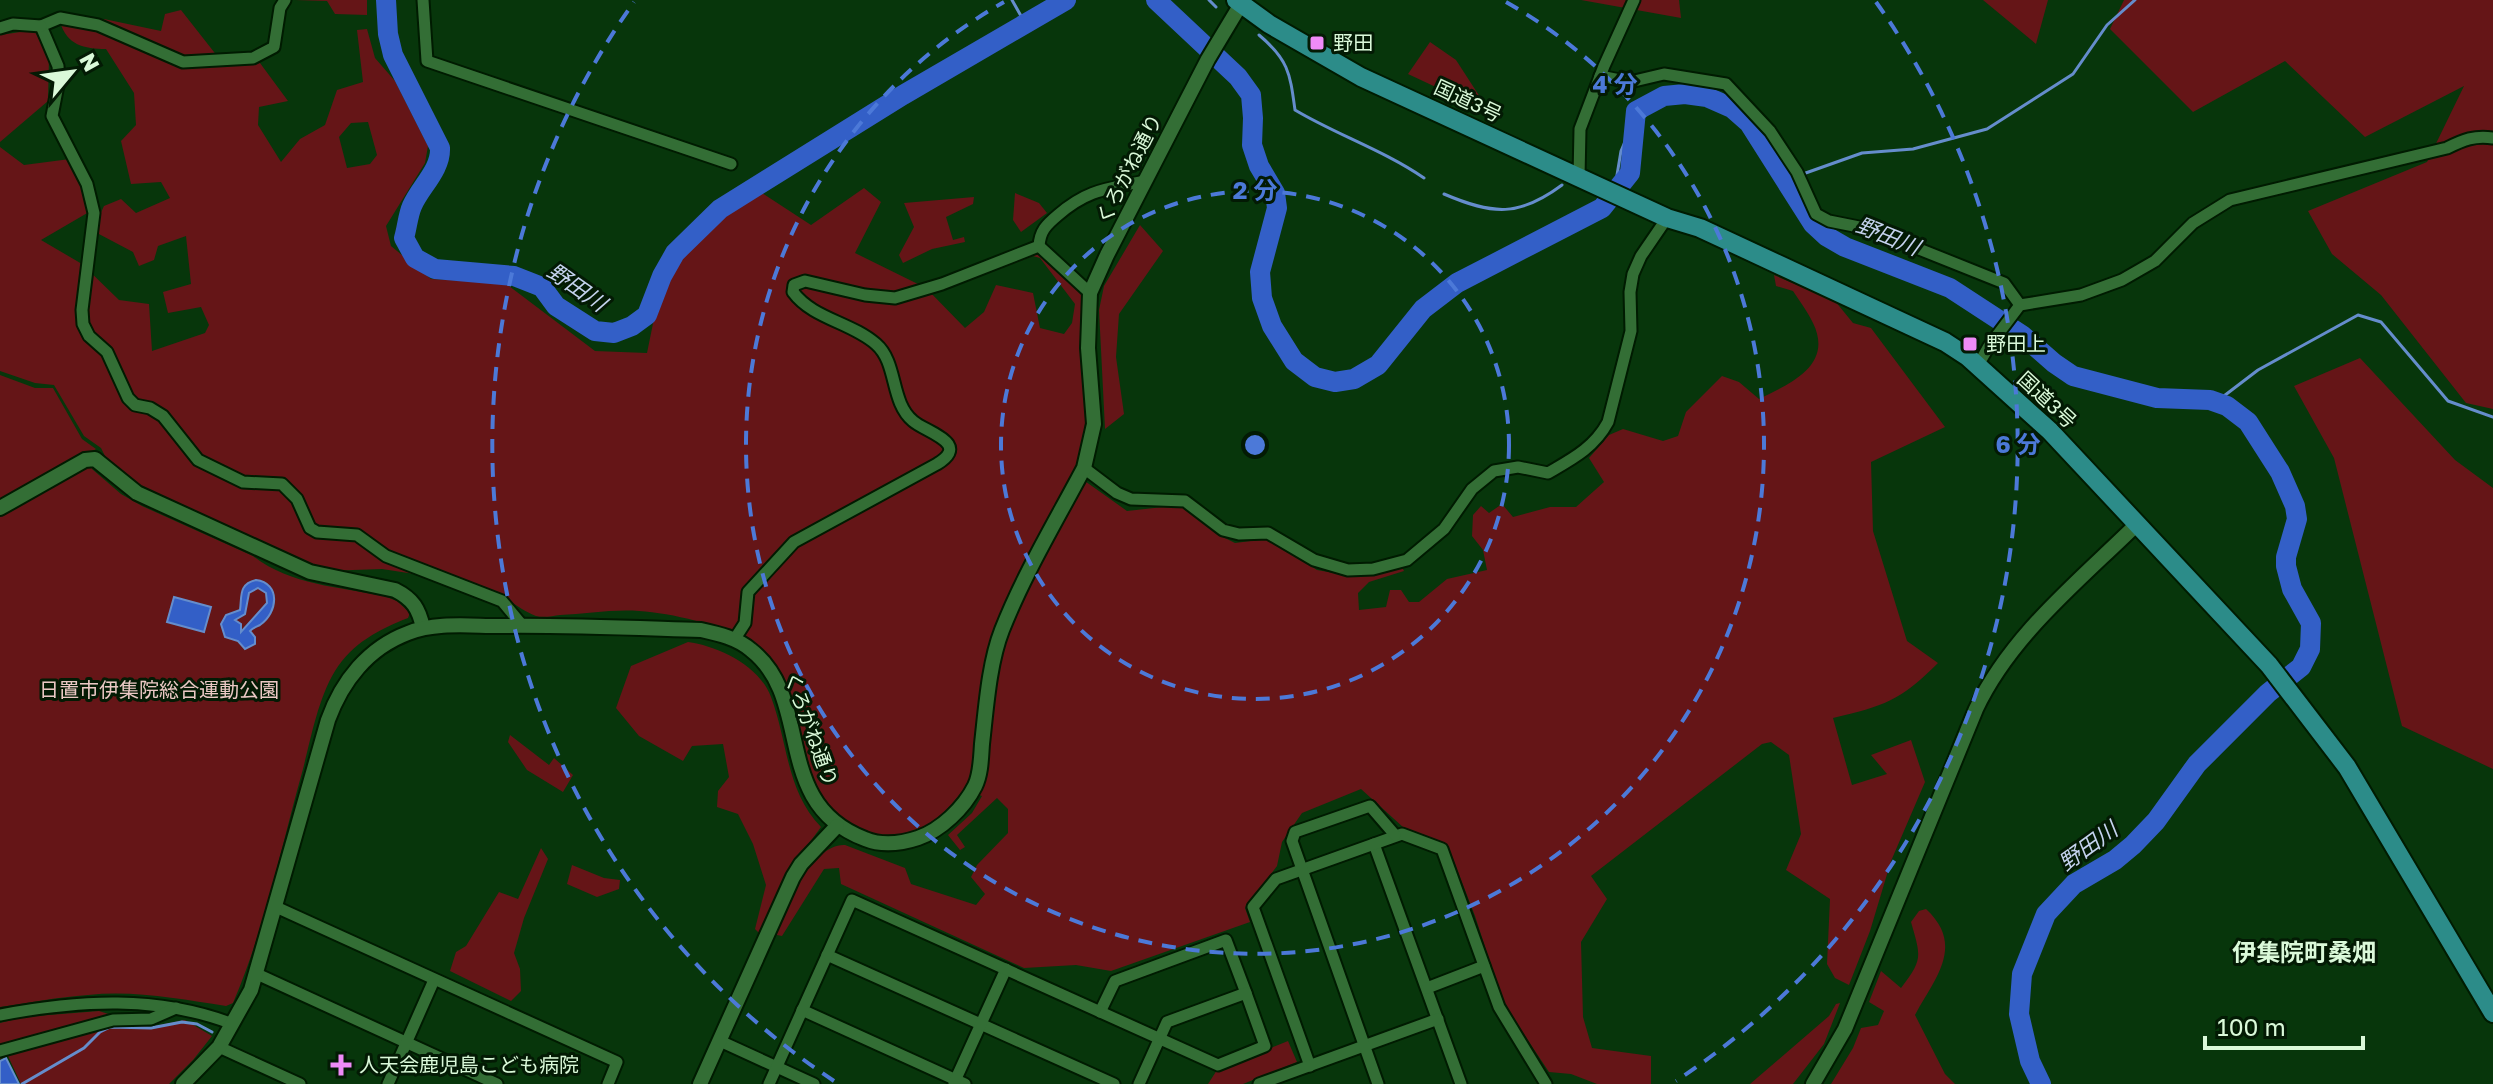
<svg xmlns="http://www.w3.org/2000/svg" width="2493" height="1084" viewBox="0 0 2493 1084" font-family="'Golos Text','Noto Sans JP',sans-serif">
	<rect width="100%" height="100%" fill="#07360b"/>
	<g fill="#651517" fill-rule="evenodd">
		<path d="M295 0H367V15L335 14 327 1Z"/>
		<path d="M1581 0H1679L1681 18Z"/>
		<path d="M1983 0H2048L2036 44Z"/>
		<path d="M2124 0H2493V409L2466 403 2381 295 2332 254 2308 211 2427 162 2464 86 2365 137 2285 61 2193 112 2110 29Z"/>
		<path d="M181 10 225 66 260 63 288 101 259 107 258 125 281 162 300 139 325 125 337 90 363 82 357 30 367 29 375 58 395 81 428 146 425 163 386 226 391 246 431 279 505 283 595 351 647 353 660 289 677 243 722 210 762 193 811 225 864 188 881 202 855 253 926 288 965 328 984 312 996 285 1033 293 1040 328 1064 334 1072 323 1075 304 1040 258 1033 256 989 273 975 275 1030 253 1045 254 1084 298 1081 364 1086 404 1084 441 1075 474 1127 511 1181 505 1219 535 1235 543 1266 539 1279 545 1317 570 1357 577 1402 567 1404 571 1369 582 1358 593 1359 610 1386 607 1390 590H1401L1409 602H1419L1447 579 1487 570 1483 550 1472 536 1473 515 1481 506 1489 513 1502 504 1513 517 1550 507H1576L1604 482 1589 458 1609 435 1623 429 1663 441 1678 436 1686 412 1722 376 1739 382 1759 399C1789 384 1834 366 1813 323 1808 312 1800 302 1793 291L1776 286 1774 275 1835 301 1853 323 1871 328 1945 427 1871 462 1873 531 1907 641 1938 663C1900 701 1884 706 1833 718L1852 785 1887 774 1871 755 1911 740 1925 782 1891 861 1870 931 1849 985 1835 978 1827 964 1830 899 1786 870 1801 834 1789 755 1771 742 1762 744 1591 876 1607 899 1581 942 1583 1017 1592 1048 1651 1056V1084H1597L1571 1074 1549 1072 1503 1003 1475 916 1448 846 1404 828 1361 789 1302 813 1282 842 1277 866 1245 908 1250 922 1111 971 1076 965 1024 968 841 884 839 868 824 869 782 936 777 935 775 932C785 906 813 843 845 845L905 868 911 884 976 905 985 894 971 877 977 865 1008 833V809L997 798 957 835 965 847 960 850 948 835 972 813 982 796 964 789C942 817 923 836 886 835 876 835 866 831 857 827 779 793 819 677 749 641 720 625 672 613 639 611 613 609 585 614 560 615 553 616 543 618 536 616 525 612 515 604 504 598 481 586 457 576 432 567L421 575 382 569 324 571 135 485 107 460 101 448 84 436 54 385 35 383 0 371V147L24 165 70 159 84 190 89 212 41 240 82 264 119 300 149 304 152 351 205 333 209 325 201 307 168 313 163 292 191 284 186 236 158 246 154 260 139 266 133 252 97 233 96 223 104 206 121 199 136 213 170 198 161 182 131 184 121 141 136 125 134 93 106 49C84 49 67 45 60 22L104 19 161 31 165 14ZM368 122 377 155 370 164 347 168 339 137 351 123Z"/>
		<path d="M34 30 49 58 48 101 0 142V35Z"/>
		<path d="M1430 42 1456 60 1480 97 1472 104 1408 74Z"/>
		<path d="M1015 193 1039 203 1047 213 1021 232 1013 220Z"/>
		<path d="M974 197 973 204 946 217 953 240 964 237 965 242 932 249 903 263 899 255 914 227 904 203Z"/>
		<path d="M1140 225 1163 251 1119 314 1116 357 1124 414 1105 429 1099 310 1104 286Z"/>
		<path d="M2360 358 2455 460 2493 488V769L2402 726 2334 458 2294 386Z"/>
		<path d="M0 375 35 388H53L82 439 96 449 93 451 92 469 121 494 142 506 253 556C290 585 339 587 384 596L397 601 410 613 408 618C380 629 352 643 335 671 318 699 311 738 303 769 281 847 265 929 233 1003L226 1006C180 999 134 990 88 995 58 997 29 1003 0 1007Z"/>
		<path d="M688 642C718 646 760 666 771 697 788 742 786 791 821 827L785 876 759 933 755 929 766 885 753 844 738 814 717 807 718 791 729 777 723 744 692 746 683 761 639 736 616 708 631 666Z"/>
		<path d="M510 735 549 765 554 758 573 775 563 792 527 770 508 742Z"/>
		<path d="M541 848 548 859 524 918 514 953 520 969 521 991 511 1001 450 971 456 952 466 946 499 892 518 899Z"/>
		<path d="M572 865 604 878 620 880 619 889 597 897 567 884Z"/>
		<path d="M1926 909C1966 946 1934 979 1915 1015L1945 1074 1955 1084H1831L1853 1048 1861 1028 1878 1025 1884 1011 1869 1002 1881 971 1901 988C1923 959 1921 957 1911 922L1919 911Z"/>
		<path d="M1840 1003 1824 1044 1793 1084H1750L1829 1016 1836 1004Z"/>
		<path d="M99 1011 149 1027 185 1020 212 1036 193 1060 169 1084H21L8 1056 0 1059V1023L24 1017Z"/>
		<path d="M1288 1041 1297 1062 1243 1084H1208L1217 1070Z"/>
	</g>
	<g fill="#335fc7" stroke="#658dcc" stroke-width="2" fill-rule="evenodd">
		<path d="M256 580C281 583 278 613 260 625 256 627 253 628 250 631L255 637V644L245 649 238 641 225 637 221 624 226 615 240 610C242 597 238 584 256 580ZM258 588 266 593 267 603 241 632V624L235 620 245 614 249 593Z"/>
		<path d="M174 597 211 607 204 632 167 622Z"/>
		<path d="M6 1058 19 1084H0V1061Z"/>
	</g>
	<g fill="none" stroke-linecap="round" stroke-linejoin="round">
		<g stroke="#658dcc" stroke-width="3">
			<path d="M1012 0 1025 23"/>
			<path d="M1209 0 1216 7"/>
			<path d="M1259 35C1289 60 1290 74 1295 110 1337 135 1383 150 1424 178"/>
			<path d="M1617 175 1621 151 1633 123"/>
			<path d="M1786 180 1862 153 1913 149 1987 129 2073 74 2107 25 2135 0"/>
			<path d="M1444 194C1493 215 1519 217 1562 185"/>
			<path d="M2216 402 2258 370 2358 315 2381 322 2448 401 2493 417"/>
			<path d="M22 1084 84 1048 100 1032 110 1027 151 1028 182 1022 197 1024 212 1032"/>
		</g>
		<g stroke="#335fc7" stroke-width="20">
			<path d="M386 0 388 34 393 55 440 148C441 170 420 187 412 206 408 215 407 228 404 238L415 258 435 269 514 276 542 287 556 306 595 331 614 333 632 326 647 315 662 276 675 253 720 209 903 95 1066 0"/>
			<path d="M1156 0 1238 77 1251 95 1253 118 1252 145 1259 166 1275 193 1277 208 1260 272 1262 298 1272 326 1294 361 1315 377 1335 382 1354 379 1378 365 1423 309 1457 283 1602 208 1630 173 1636 111 1664 96 1685 94 1707 97 1732 108 1749 123 1813 224 1826 236 1845 247 1950 288 2022 335 2054 363 2073 376 2157 398 2210 400 2227 406 2248 422 2280 472 2295 506 2297 519 2286 557V566L2292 589 2311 623 2310 649 2301 667 2268 693 2197 764 2156 821 2133 845 2115 860 2074 884 2046 914 2022 974 2019 1014 2030 1061 2041 1084"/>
		</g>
		<defs>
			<g id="minor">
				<path d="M285 0 280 8 274 47 253 58 183 62 98 25 60 18 41 26 58 66 59 80 52 116 87 184 94 213 82 310 83 324 89 336 107 352 128 398 135 405 150 408 163 416 198 460 243 482 282 484 297 499 310 528 317 532 357 535 386 556 502 601 522 625"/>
				<path d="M423 0 427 61 731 164"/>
				<path d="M0 28 13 24 41 26"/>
				<path d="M1600 76 1630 82 1664 74 1726 84 1770 131 1797 172 1816 214 1829 221 1869 229 2004 283 2020 305"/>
				<path d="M1579 177 1580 129 1604 66 1634 0"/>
				<path d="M1039 246C1040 231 1046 225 1058 215 1088 189 1107 189 1145 181"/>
				<path d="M1039 246 1090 293"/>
				<path d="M1977 367 1989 346 2020 305 2081 295 2122 280 2155 261 2193 223 2230 200 2447 148C2463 140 2475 135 2493 138"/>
				<path d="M1084 468 1117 493 1131 499 1185 501 1223 530 1239 534 1268 533 1314 560 1348 570 1373 569 1407 560 1444 529 1472 489 1494 471 1518 467 1548 473C1572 459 1594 448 1608 422L1631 331 1630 292 1633 274 1641 256 1667 218"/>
				<path d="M734 640 745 623 748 592 794 542 937 464C972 443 925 432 913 421 890 402 898 363 876 344 851 322 813 319 793 292L794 285 805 281 865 295 895 298 942 284 1039 246"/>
				<path d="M1374 844 1461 1084"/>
				<path d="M276 907 617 1062 608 1084"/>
				<path d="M827 955 1114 1084"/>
				<path d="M257 974 497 1084"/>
				<path d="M1427 988 1484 966"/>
				<path d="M802 1010 965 1084"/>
				<path d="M1100 1012 1115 981 1226 940 1246 993"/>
				<path d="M0 1015C79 1000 157 995 233 1024"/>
				<path d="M720 1041 814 1084"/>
				<path d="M219 1047 300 1084"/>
				<path d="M0 1051 113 1020 151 1019 176 1008"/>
				<path d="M1310 1066 1253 907 1276 879 1402 834 1442 849 1499 1007 1546 1084"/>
				<path d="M954 1083 1006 969"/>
				<path d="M388 1084 434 980"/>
				<path d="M769 1084 852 900C974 955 1096 1010 1218 1065L1265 1046 1246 993 1167 1022 1139 1084"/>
				<path d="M1259 1084 1438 1019"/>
				<path d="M1378 1084 1292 841 1295 832 1370 806 1395 835"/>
			</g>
			<g id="tertiary">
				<path d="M0 508 85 460 95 459 137 493 310 572 395 590C413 599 419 609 423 628"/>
				<path d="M183 1084 219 1047 251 990 328 720C342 681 368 648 408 633 436 622 469 626 499 626 566 625 634 628 701 630 719 634 737 638 751 650 815 700 770 803 865 839 882 846 900 844 918 838 941 830 964 808 975 786 981 774 981 757 982 744 986 709 989 663 1002 630 1024 574 1056 521 1084 468L1094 424 1088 348 1090 293 1107 255 1208 59 1241 4"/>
				<path d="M700 1084 793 877 801 864 837 826"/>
				<path d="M1813 1084 1845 1029 1976 709C2011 635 2079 581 2137 524"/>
			</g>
			<path id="trunk" d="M1236 0 1269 24 1361 77 1667 218 1700 228 1945 342 1968 357 2050 431 2269 665 2347 767 2493 1013"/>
		</defs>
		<use href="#minor" stroke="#001b01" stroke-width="15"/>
		<use href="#tertiary" stroke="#001b01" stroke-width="18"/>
		<use href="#trunk" stroke="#001b01" stroke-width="22"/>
		<use href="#minor" stroke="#336e35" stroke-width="11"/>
		<use href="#tertiary" stroke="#336e35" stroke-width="14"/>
		<use href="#trunk" stroke="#2c8c89" stroke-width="18"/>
	</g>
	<g fill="none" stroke="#4c79d8" stroke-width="4" stroke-dasharray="14 10">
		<circle cx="1255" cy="445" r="254"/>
		<path d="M1506 2A509 509 0 1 1 1004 2"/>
		<path d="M834 1081A763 763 0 0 1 634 2M1876 2A763 763 0 0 1 1676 1081"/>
	</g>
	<g fill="#ef8bf7" stroke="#031a04" stroke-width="3">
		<rect x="1309" y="35" width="16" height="16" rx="4"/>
		<rect x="1962" y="336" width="16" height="16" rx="4"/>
		<path d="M337 1053h8v8h8v8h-8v8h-8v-8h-8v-8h8z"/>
	</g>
	<g text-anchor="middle" stroke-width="6" stroke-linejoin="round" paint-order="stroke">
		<g font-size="20" fill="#daf9d9" stroke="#031a04" text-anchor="start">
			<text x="1333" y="50">野田</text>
			<text x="1986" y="351">野田上</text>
			<text x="359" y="1072">人天会鹿児島こども病院</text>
		</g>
		<g font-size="20" fill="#daf9d9" stroke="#031a04">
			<text transform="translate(1468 101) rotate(25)" y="7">国道3号</text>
			<text transform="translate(1129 169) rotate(-63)" y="7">くろがね通り</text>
			<text transform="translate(2047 400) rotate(43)" y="7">国道3号</text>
			<text transform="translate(811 729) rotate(70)" y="7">くろがね通り</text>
		</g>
		<g font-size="20" fill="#eac8c4" stroke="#031a04">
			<text x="159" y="697">日置市伊集院総合運動公園</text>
		</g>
		<g font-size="22" font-style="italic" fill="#c5d3ee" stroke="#031a04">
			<text transform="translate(1888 236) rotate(22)" y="8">野田川</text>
			<text transform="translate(577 287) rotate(35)" y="8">野田川</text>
			<text transform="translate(2088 846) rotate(-36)" y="8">野田川</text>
		</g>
		<g font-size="24" font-weight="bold" fill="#daf9d9" stroke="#031a04">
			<text x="2304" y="961">伊集院町桑畑</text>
		</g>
	</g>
	<circle cx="1255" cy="445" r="12" fill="#4c79d8" stroke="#031a04" stroke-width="4"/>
	<g font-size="24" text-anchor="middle" font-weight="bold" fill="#4c79d8" stroke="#031a04" stroke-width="6" stroke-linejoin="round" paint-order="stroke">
		<text x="1615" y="93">4 分</text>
		<text x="1255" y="199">2 分</text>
		<text x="2018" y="453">6 分</text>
	</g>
	<g transform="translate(72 72) rotate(61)" stroke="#031a04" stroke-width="6" paint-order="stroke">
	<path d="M0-6L14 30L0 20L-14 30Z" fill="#daf9d9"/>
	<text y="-12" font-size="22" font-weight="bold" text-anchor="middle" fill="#daf9d9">N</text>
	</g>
	<path d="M2205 1036v12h158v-12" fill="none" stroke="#daf9d9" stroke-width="4"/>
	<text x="2217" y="1036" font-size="24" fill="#daf9d9" stroke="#031a04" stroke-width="6" paint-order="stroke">100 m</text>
</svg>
